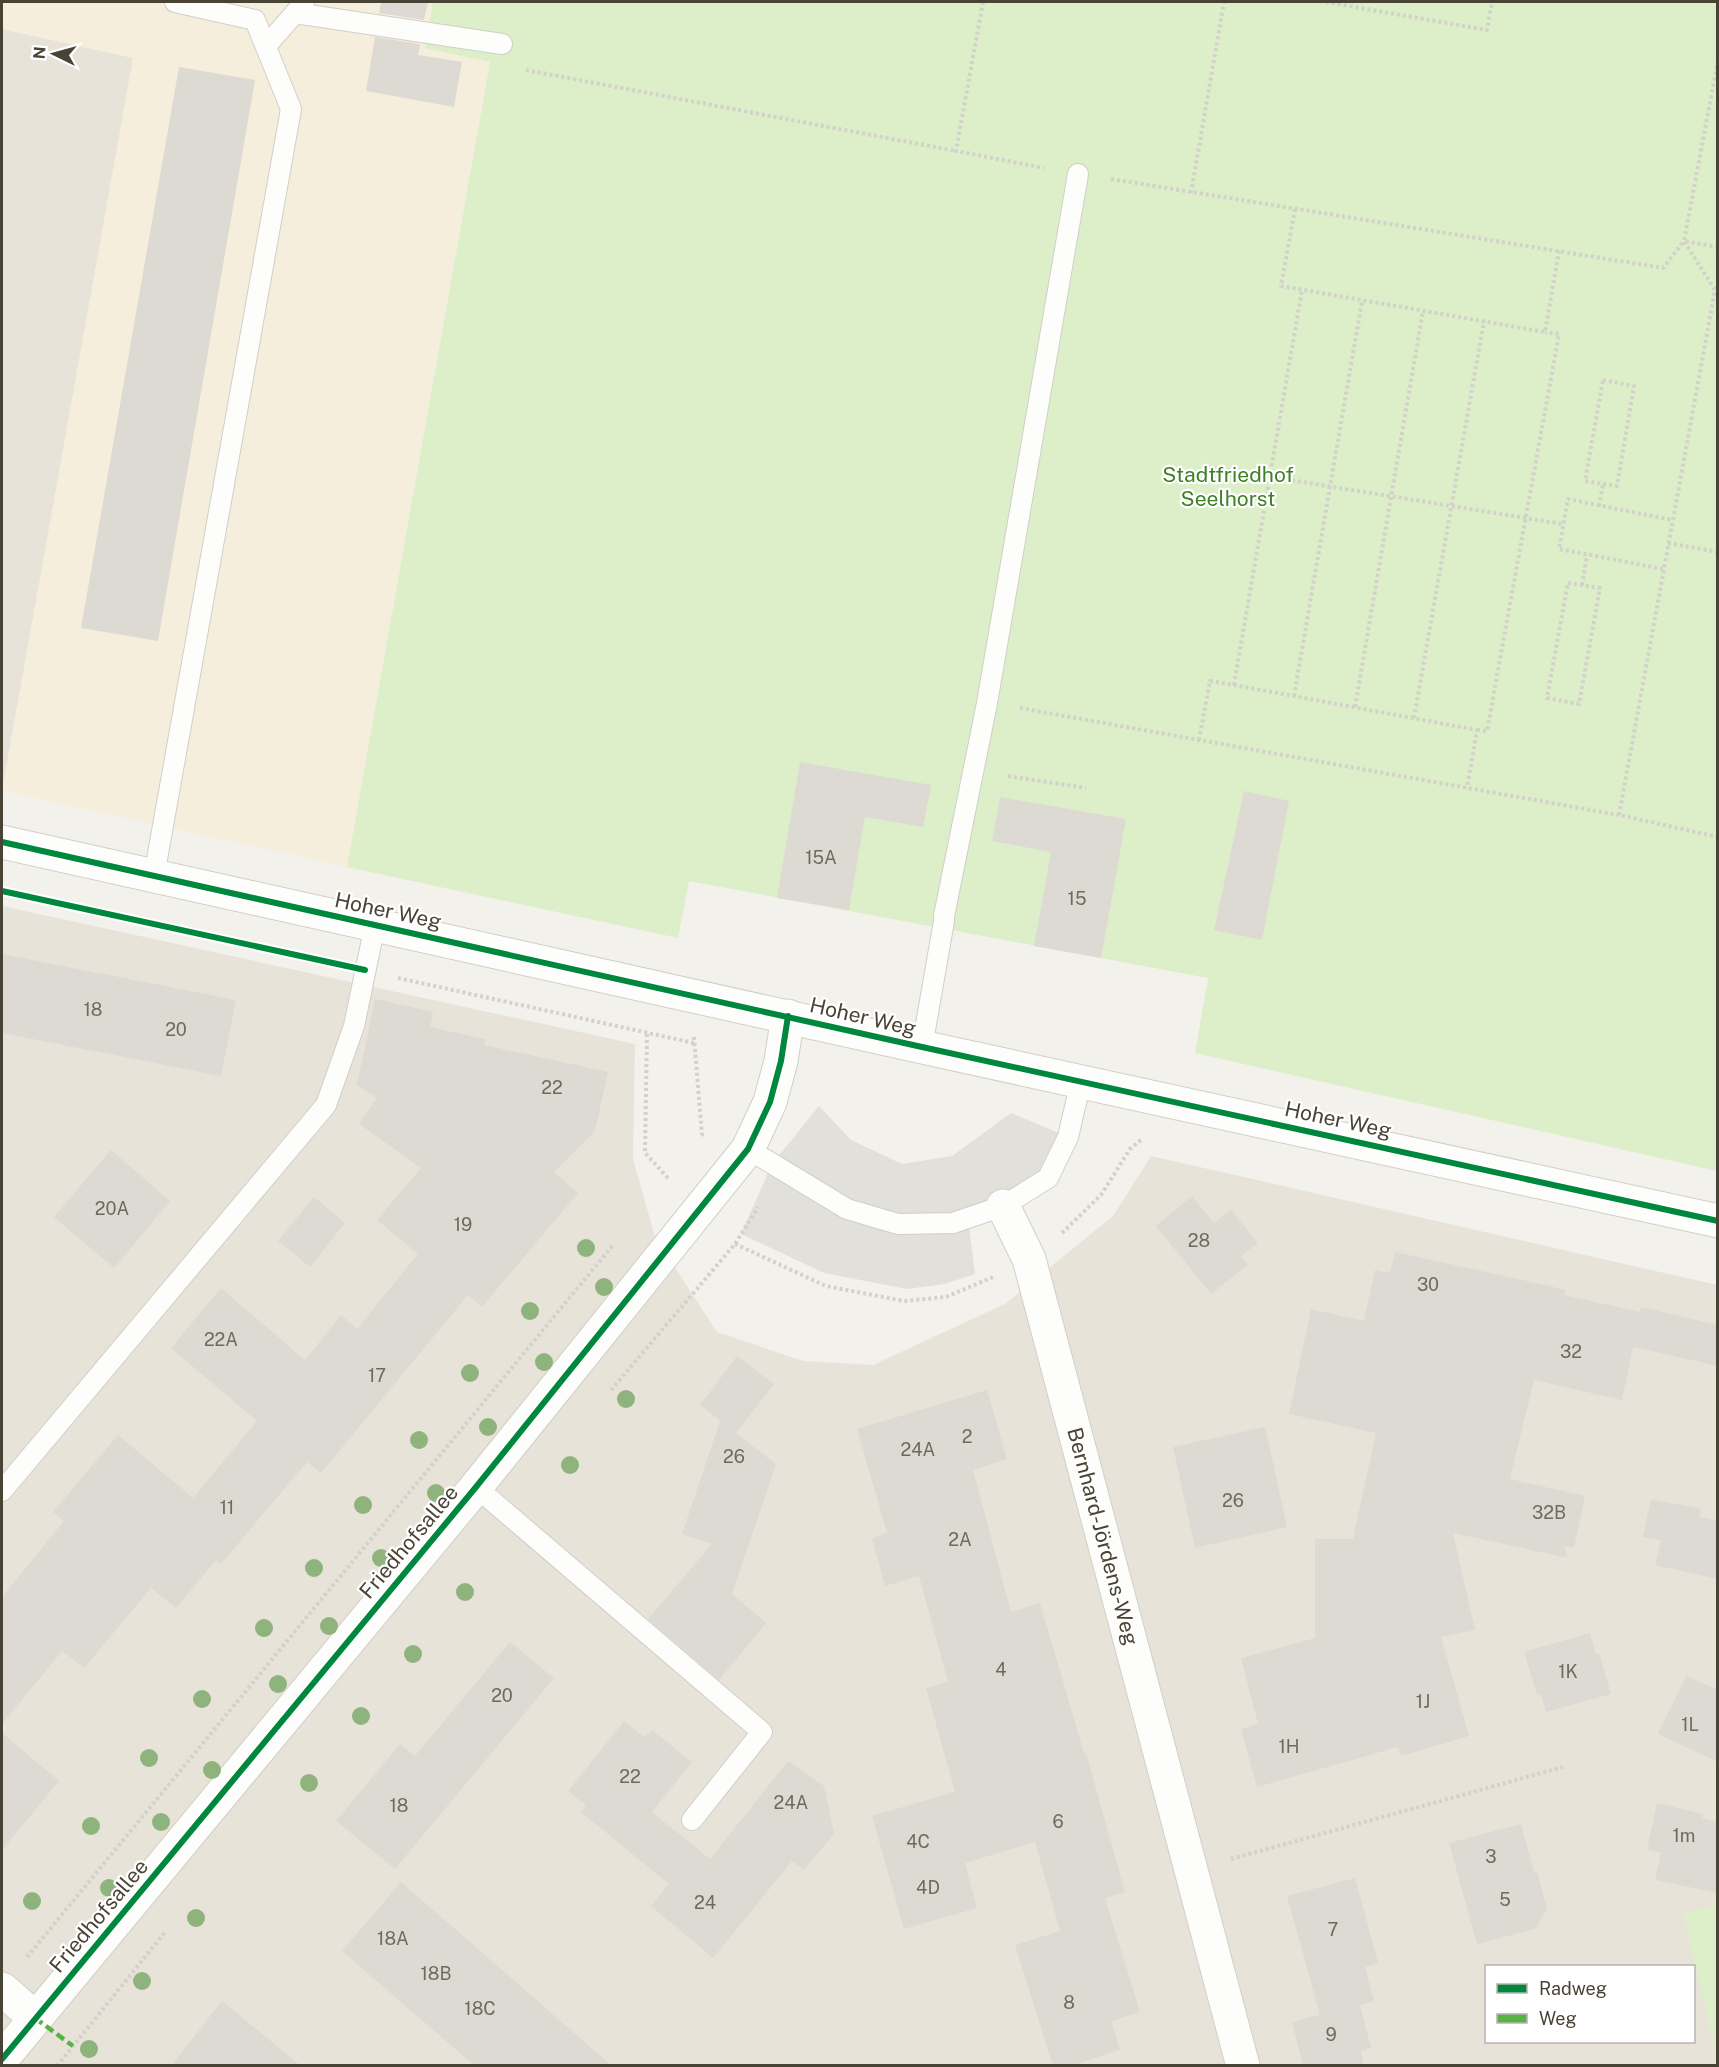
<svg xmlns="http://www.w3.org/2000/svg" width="1719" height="2067" viewBox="0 0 1719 2067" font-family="'Public Sans',sans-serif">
	<rect width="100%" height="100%" fill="#f2f1eb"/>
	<g fill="#e7e3d8" fill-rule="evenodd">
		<path d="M2 29 134 58 2 791Z"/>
		<path d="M2 906 635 1044 633 1159 655 1237 717 1332 803 1361 873 1365 1005 1304 1113 1216 1151 1156 1717 1285V1906L1684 1914 1717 2055V2065L2 2066ZM1486 1966H1694V2042H1486Z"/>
	</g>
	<path fill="#f6eedd" d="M2 2H433L425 48 490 61 347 867 2 791 133 58 2 29Z"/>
	<g fill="#dcefc9">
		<path d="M433 2H1717V1171L1195 1053 1208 978 689 881 678 938 347 867 490 62 425 48Z"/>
		<path d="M1717 1906H1718L1717 2055 1683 1914Z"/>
	</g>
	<path fill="#e1e0da" d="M819 1106 851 1140 902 1164 952 1156 1011 1113 1068 1137 1048 1178 968 1218 975 1274 944 1284 907 1289 824 1273 741 1234 772 1164Z"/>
	<g fill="#dcdad3">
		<path d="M381 2H428L424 20 379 13Z"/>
		<path d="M375 37 420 44 418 55 462 62 454 107 366 91Z"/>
		<path d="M179 67 255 80 158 641 81 628Z"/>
		<path d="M800 762 931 785 923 827 865 817 849 910 777 898Z"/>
		<path d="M1244 791 1289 801 1262 940 1214 930Z"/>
		<path d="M1000 797 1126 819 1101 958 1034 946 1051 852 992 841Z"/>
		<path d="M2 954 236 1000 221 1076 2 1033Z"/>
		<path d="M375 999 433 1012 430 1027 485 1039 484 1045 608 1072 595 1131 554 1172 578 1193 482 1307 468 1295 321 1473 307 1462 221 1564 216 1560 176 1608 151 1588 84 1668 62 1651 2 1724V1597L64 1521 53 1512 118 1435 193 1498 257 1421 171 1348 221 1288 305 1360 341 1315 357 1329 418 1254 377 1220 421 1168 359 1124 377 1098 357 1085Z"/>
		<path d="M111 1150 170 1201 114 1268 54 1217Z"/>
		<path d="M1192 1196 1214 1223 1231 1210 1258 1243 1241 1256 1248 1265 1211 1294 1156 1226Z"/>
		<path d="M314 1197 345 1223 310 1267 278 1241Z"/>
		<path d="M1395 1252 1536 1283 1566 1290 1564 1295 1640 1312 1641 1307 1718 1325V1366L1633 1347 1622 1400 1534 1380 1510 1479 1585 1496 1574 1548 1564 1546 1568 1558 1453 1533 1475 1630 1441 1637 1469 1736 1401 1756 1398 1747 1257 1787 1241 1729 1258 1724 1241 1658 1315 1638V1539H1353L1376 1433 1289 1414 1311 1309 1364 1321 1375 1270 1390 1273Z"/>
		<path d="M737 1356 774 1384 736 1433 700 1405Z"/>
		<path d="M987 1390 1007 1459 973 1470 1011 1612 1040 1603 1084 1753H1086L1125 1892 1105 1898 1140 2012 1111 2021 1120 2050 1070 2066H1053L1015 1945 1060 1931 1035 1842 965 1863 977 1908 904 1929 872 1816 955 1792 926 1688 948 1682 919 1576 885 1586 872 1538 887 1533 857 1429Z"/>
		<path d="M720 1421 776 1464 732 1594 766 1623 719 1680 648 1619 712 1544 682 1534Z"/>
		<path d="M1265 1427 1287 1527 1195 1548 1173 1447Z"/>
		<path d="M1651 1499 1701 1509 1699 1517 1718 1521V1579L1655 1565 1661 1540 1643 1537Z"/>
		<path d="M1590 1633 1596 1654 1599 1653 1611 1694 1546 1712 1541 1694 1537 1695 1524 1652Z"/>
		<path d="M510 1642 554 1678 395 1869 336 1821 400 1744 415 1756Z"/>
		<path d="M1686 1676 1718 1690V1762L1658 1734Z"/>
		<path d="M624 1721 644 1737 653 1731 692 1762 652 1812 710 1859 788 1761 824 1786 834 1834 804 1870 792 1861 713 1958 651 1906 669 1884 581 1812 586 1805 568 1791Z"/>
		<path d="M2 1733 59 1781 2 1850Z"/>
		<path d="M1657 1803 1703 1814 1702 1818 1718 1822V1893L1655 1880 1661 1853 1647 1850Z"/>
		<path d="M1521 1824 1534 1872 1537 1871 1547 1909 1535 1929 1477 1944 1449 1843Z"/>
		<path d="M1355 1878 1378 1963 1365 1967 1374 2001 1360 2005 1371 2048 1361 2051 1364 2066H1303L1292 2022 1320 2015 1287 1896Z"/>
		<path d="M401 1882 612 2066H475L342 1951Z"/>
		<path d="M222 2001 301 2066H171Z"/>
	</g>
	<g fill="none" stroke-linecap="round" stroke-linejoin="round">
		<defs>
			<g id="service">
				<path d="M295 13 502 44"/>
				<path d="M266 46 304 3"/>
				<path d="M154 876 291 109 255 20 175 2"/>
				<path d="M944 916 987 703 1078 174"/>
				<path d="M922 1047 944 921"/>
				<path d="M748 1149 847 1209 898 1224 953 1223 1003 1206 1048 1178 1068 1137 1081 1081"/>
				<path d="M476 1487 762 1732 692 1820"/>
				<path d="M2 1491 326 1105 354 1026 375 925"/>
			</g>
			<g id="minor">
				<path id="s1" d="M1003 1206 1029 1259 1243 2066"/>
				<path d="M2 1989 35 2018"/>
			</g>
			<g id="tertiary">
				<path d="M2 842 922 1047 1718 1221"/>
				<path d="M2 2059 476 1487 748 1149 770 1102 781 1061 788 1016"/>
			</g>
		</defs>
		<use href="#service" stroke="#d0cfc8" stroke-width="22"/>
		<use href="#minor" stroke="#d0cfc8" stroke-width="35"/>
		<use href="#tertiary" stroke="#d0cfc8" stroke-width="35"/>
		<g stroke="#d2d1ca" stroke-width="4" stroke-dasharray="3 3" stroke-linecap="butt">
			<path d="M983 2 956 151 1044 168"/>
			<path d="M1326 2 1487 30 1492 2"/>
			<path d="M1718 60 1684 241 1718 247"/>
			<path d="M526 70 956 151"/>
			<path d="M1111 179 1663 268 1684 241 1715 290 1619 815 1718 837"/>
			<path d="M1191 193 1224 2"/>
			<path d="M1295 209 1281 286 1545 332 1559 251"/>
			<path d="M1603 380 1634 386 1617 486 1585 481Z"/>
			<path d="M1209 467 1563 524"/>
			<path d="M1599 506 1603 484"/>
			<path d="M1668 543 1718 552"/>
			<path d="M1663 569 1559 549 1568 499 1672 520"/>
			<path d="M1568 583 1600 588 1579 704 1547 698Z"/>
			<path d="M1582 585 1587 555"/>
			<path d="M1234 685 1302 290"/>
			<path d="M1294 696 1362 301"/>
			<path d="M1355 707 1423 311"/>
			<path d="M1020 708 1619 815"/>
			<path d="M1414 718 1484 321"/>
			<path d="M1477 730 1487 731 1559 334 1545 332"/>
			<path d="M1199 740 1210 681 1234 685 1477 730 1467 788"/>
			<path d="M1008 776 1086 788"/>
			<path d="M398 978 694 1043"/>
			<path d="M647 1034 645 1153 668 1178"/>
			<path d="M694 1037 702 1135 701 1136"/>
			<path d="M1062 1233 1101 1195 1130 1149 1142 1139"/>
			<path d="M735 1244 826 1286 904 1301 946 1297 993 1277"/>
			<path d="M611 1390 735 1244 758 1207"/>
			<path d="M1231 1859 1563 1767"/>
			<path d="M27 1957 613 1245"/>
			<path d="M57 2066 166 1931"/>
		</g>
		<use href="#service" stroke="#fdfdfc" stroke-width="20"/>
		<use href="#minor" stroke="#fdfdfc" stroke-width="33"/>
		<use href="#tertiary" stroke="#fdfdfc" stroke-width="33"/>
		<path stroke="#57b346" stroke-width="4.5" stroke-dasharray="9 4.5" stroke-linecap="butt" d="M35 2018 73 2046"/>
		<defs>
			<g id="cycleway">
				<path d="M2 842 922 1047 1718 1221"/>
				<path d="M2 891 365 970"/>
				<path d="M2 2059 476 1487 748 1149 770 1102 781 1061 788 1016"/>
			</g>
		</defs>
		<use href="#cycleway" stroke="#fff" stroke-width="10"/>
		<use href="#cycleway" stroke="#00873e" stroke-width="6"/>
	</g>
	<g fill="#8fb37d">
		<circle cx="586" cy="1248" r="9"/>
		<circle cx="604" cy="1287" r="9"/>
		<circle cx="530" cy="1311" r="9"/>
		<circle cx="544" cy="1362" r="9"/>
		<circle cx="470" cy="1373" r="9"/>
		<circle cx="626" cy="1399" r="9"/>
		<circle cx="488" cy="1427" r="9"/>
		<circle cx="419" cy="1440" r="9"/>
		<circle cx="570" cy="1465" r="9"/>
		<circle cx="436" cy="1493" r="9"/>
		<circle cx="363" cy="1505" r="9"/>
		<circle cx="381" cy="1558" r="9"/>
		<circle cx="314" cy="1568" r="9"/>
		<circle cx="465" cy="1592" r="9"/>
		<circle cx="329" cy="1626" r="9"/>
		<circle cx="264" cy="1628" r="9"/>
		<circle cx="413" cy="1654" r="9"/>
		<circle cx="278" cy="1684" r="9"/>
		<circle cx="202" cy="1699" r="9"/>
		<circle cx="361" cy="1716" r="9"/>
		<circle cx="149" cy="1758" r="9"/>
		<circle cx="212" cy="1770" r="9"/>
		<circle cx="309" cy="1783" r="9"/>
		<circle cx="161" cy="1822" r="9"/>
		<circle cx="91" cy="1826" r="9"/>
		<circle cx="109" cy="1888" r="9"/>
		<circle cx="32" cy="1901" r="9"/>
		<circle cx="196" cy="1918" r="9"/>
		<circle cx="142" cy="1981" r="9"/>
		<circle cx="89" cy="2049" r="9"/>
	</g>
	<g text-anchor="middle" stroke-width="4.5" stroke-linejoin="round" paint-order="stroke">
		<g font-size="18" fill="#6e6a5e">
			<text x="821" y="864">15A</text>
			<text x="1077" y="905">15</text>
			<text x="93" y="1016">18</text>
			<text x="176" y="1036">20</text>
			<text x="552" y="1094">22</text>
			<text x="112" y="1215">20A</text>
			<text x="463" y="1231">19</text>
			<text x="1199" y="1247">28</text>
			<text x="1428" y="1291">30</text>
			<text x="221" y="1346">22A</text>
			<text x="1571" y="1358">32</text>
			<text x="377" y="1382">17</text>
			<text x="967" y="1443">2</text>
			<text x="918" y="1456">24A</text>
			<text x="734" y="1463">26</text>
			<text x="1233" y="1507">26</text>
			<text x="227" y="1514">11</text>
			<text x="1549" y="1519">32B</text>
			<text x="960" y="1546">2A</text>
			<text x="1001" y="1676">4</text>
			<text x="1568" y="1678">1K</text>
			<text x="502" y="1702">20</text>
			<text x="1423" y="1708">1J</text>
			<text x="1690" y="1731">1L</text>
			<text x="1289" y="1753">1H</text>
			<text x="630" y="1783">22</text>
			<text x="791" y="1809">24A</text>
			<text x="399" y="1812">18</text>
			<text x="1058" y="1828">6</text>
			<text x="1684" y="1842">1m</text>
			<text x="918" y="1848">4C</text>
			<text x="1491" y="1863">3</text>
			<text x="928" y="1894">4D</text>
			<text x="1505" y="1906">5</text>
			<text x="705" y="1909">24</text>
			<text x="1333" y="1936">7</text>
			<text x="393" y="1945">18A</text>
			<text x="436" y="1980">18B</text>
			<text x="1069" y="2009">8</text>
			<text x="480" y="2015">18C</text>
			<text x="1331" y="2041">9</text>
		</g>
		<g font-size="21" fill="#3e8123" stroke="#fff">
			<text x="1228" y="482">Stadtfriedhof<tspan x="1228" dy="24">Seelhorst</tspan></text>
		</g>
		<g font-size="21" fill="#494336" stroke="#fff">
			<text transform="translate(388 911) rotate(12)" y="7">Hoher Weg</text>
			<text transform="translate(863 1017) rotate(13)" y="7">Hoher Weg</text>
			<text transform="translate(1338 1120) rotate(12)" y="7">Hoher Weg</text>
			<text dy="7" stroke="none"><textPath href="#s1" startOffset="346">Bernhard-Jördens-Weg</textPath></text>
			<text transform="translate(409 1542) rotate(-50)" y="7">Friedhofsallee</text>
			<text transform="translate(99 1916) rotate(-50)" y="7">Friedhofsallee</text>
		</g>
	</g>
	<rect width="1719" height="2067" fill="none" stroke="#494336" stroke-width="6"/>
	<rect x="1485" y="1965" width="210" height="78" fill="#ffffff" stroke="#b6b4af" stroke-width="1.5"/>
	<rect x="1497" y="1984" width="30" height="9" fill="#00873e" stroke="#b6b4af" stroke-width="1.5"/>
	<text x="1539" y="1995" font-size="18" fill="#494336">Radweg</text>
	<rect x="1497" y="2014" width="30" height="9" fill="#57b346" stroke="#b6b4af" stroke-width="1.5"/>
	<text x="1539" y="2025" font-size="18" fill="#494336">Weg</text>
	<g transform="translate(54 54) rotate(275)" stroke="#ffffff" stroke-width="4.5" paint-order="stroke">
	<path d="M0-4.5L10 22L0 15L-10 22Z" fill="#494336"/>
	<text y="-9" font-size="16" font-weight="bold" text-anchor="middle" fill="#494336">N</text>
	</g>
</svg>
